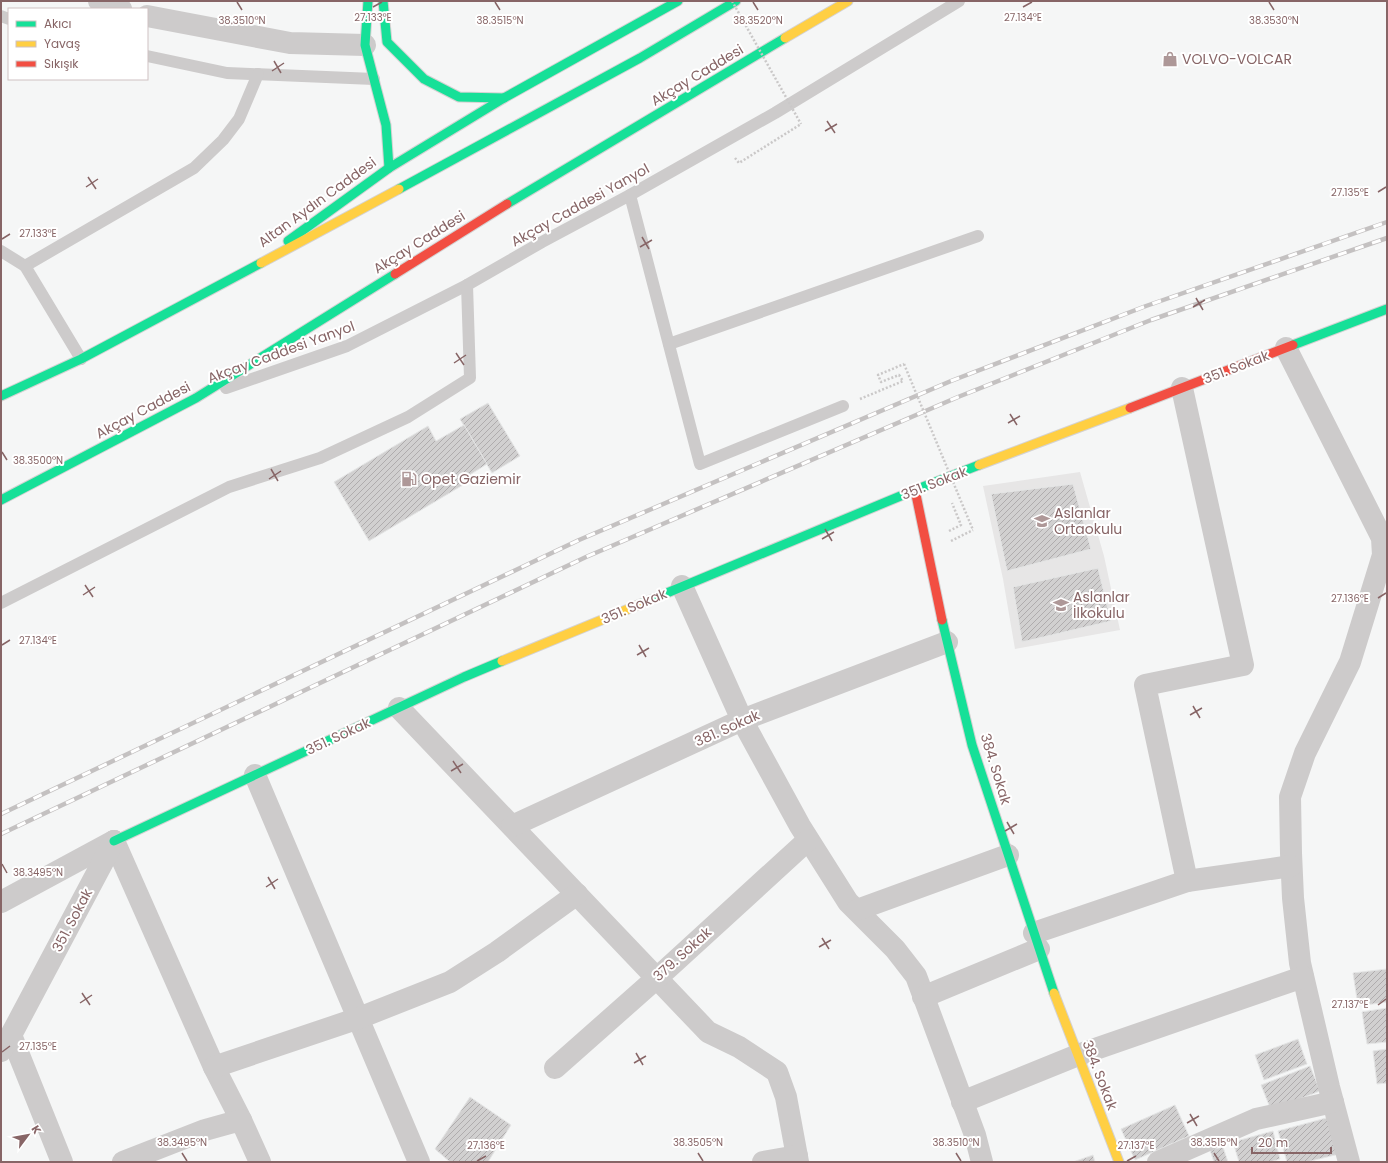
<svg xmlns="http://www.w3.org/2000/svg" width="1388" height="1163" viewBox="0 0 1388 1163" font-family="Poppins,sans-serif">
	<defs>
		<pattern id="building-hatch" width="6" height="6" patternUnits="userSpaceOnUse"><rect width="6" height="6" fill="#d1d0d0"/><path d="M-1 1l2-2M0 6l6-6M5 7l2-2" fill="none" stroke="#afacad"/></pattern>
	</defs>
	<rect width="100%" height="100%" fill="#f5f6f6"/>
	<path fill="#e7e6e6" d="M1080 472 1104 556 1120 630 1015 649 1003 579 983 486Z"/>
	<g fill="url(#building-hatch)" stroke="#e5e6e6">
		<path d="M488 403 520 456 492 473 460 419Z"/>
		<path d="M464 425 487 464 460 481 463 485 369 541 334 482 428 426 436 441Z"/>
		<path d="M1073 484 1091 549 1007 571 991 494Z"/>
		<path d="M1098 568 1111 621 1022 642 1013 587Z"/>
		<path d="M1387 969V1002L1358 1006 1353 973Z"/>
		<path d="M1387 1008V1042L1367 1044 1362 1012Z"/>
		<path d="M1298 1039 1307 1064 1264 1080 1255 1055Z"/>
		<path d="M1387 1049V1083L1377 1084 1373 1051Z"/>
		<path d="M1310 1066 1320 1091 1271 1110 1261 1085Z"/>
		<path d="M470 1097 511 1125 488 1162H450L435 1149Z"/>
		<path d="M1175 1105 1189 1136 1135 1160 1121 1129Z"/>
		<path d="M1330 1117 1339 1154 1307 1162H1287L1278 1131Z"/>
		<path d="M1273 1131 1280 1159 1270 1162H1239L1233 1142Z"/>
		<path d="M1223 1147 1228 1162H1214L1210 1150Z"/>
		<path d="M1093 1155 1095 1162H1073Z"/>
	</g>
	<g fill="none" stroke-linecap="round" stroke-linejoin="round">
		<defs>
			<g id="fast">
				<path d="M368 1 365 45 386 125 389 168"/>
				<path d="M383 1 387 42 424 79 459 97 504 98"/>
				<path d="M399 189 640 58 736 1"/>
				<path d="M507 204 785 38"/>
				<path d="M288 241 389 168 504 98 678 1"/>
				<path d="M1293 345 1387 309"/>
				<path d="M1 396 81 359 261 263"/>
				<path d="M1 500 196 398 395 274"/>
				<path d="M638 605 915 490 979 465"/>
				<path d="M942 620 972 745 1054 993"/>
				<path d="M114 841 464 677 502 661"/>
			</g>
			<g id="slow">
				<path d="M785 38 848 1"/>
				<path d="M261 263 399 189"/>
				<path d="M979 465 1130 408"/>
				<path d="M502 661 638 605"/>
				<path d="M1054 993 1119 1162"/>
			</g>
			<g id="jam">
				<path d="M395 274 507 204"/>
				<path d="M1130 408 1293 345"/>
				<path d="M915 490 942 620"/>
			</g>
		</defs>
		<use href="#fast" stroke="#d4d2d2" stroke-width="11"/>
		<use href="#slow" stroke="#d4d2d2" stroke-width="11"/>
		<use href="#jam" stroke="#d4d2d2" stroke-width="11"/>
		<g stroke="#cac8c8" stroke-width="2.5" stroke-dasharray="2 2" stroke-linecap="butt">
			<path d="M735 158 739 163 801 124"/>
			<path d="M860 399 903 381 899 375 881 382 878 375 904 364"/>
			<path d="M949 531 961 525 952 503"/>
			<path d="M951 541 973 530"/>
		</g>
		<g stroke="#cdcbcb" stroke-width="12">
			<path d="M1 16 9 19"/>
			<path d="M147 56 227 73 374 79"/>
			<path d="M630 195 700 464 843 406"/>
			<path d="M1 251 25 266 194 168 223 140 239 119 258 74"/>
			<path d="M25 266 81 359"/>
			<path d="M669 344 978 236"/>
			<path d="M226 388 347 346 467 285 542 242 630 195 775 113 959 1"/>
			<path d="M1 603 229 487 320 458 408 417 470 378 467 285"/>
		</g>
		<g stroke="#cdcbcb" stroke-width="22">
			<path d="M99 1 121 9"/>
			<path d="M147 16 290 43 365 45"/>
			<path d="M1286 348 1382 538 1383 555 1350 662 1305 753 1290 797 1291 853 1293 898 1300 963 1329 1087 1349 1162"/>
			<path d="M1182 388 1243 665 1145 685 1187 881"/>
			<path d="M682 586 742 720 800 826 848 902 895 949 916 976 975 1135 982 1162"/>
			<path d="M399 708 708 1032 739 1047 777 1072 786 1097 798 1162"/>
			<path d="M255 775 419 1162"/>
			<path d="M512 826 742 720 947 642"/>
			<path d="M114 841 214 1067 241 1120"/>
			<path d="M1 902 114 841"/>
			<path d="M857 910 1008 855"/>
			<path d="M1034 933 1187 881 1291 866"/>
			<path d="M923 997 1039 949"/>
			<path d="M11 1035 62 1162"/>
			<path d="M1 1051 11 1035 114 841"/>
			<path d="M214 1067 359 1018 450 982 497 952 577 894"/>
			<path d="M555 1068 668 968 808 840"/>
			<path d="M962 1102 1078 1055 1303 977"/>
			<path d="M123 1162 205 1130 241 1120 260 1162"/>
			<path d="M763 1162 797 1156"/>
			<path d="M1158 1162 1256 1119 1333 1102"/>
		</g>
		<use href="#fast" stroke="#16e098" stroke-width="9"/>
		<use href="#slow" stroke="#ffcf43" stroke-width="9"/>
		<use href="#jam" stroke="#f24e42" stroke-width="9"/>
		<defs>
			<g id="rail">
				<path d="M1 814 579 540 951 381 1146 306 1387 222"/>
				<path d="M1 834 586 557 958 397 1151 320 1387 238"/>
			</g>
		</defs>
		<use href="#rail" stroke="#c4c1c1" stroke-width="4.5"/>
		<use href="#rail" stroke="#fff" stroke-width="3" stroke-dasharray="9" stroke-linecap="butt"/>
		<g stroke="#cac8c8" stroke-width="2.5" stroke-dasharray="2 2" stroke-linecap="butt">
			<path d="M732 1 801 124"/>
			<path d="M904 364 973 530"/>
		</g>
	</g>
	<path fill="none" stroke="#876566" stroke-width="1.5" d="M237 2 242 10M495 2 500 10M753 2 758 10M1269 2 1274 10M373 7 382 2M1023 7 1032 2M274 61 281 73M272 71 284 63M827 121 835 133M825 131 837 124M88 177 96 189M86 187 98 179M1378 192 1386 187M642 237 649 249M2 239 10 234M640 247 652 240M1196 298 1203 310M1193 307 1205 300M456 353 464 365M454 363 466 355M1010 414 1017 425M1008 423 1020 416M2 452 7 460M271 469 278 481M269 479 281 471M825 529 832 541M822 539 834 532M85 585 93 597M83 595 95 587M1378 598 1386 593M2 645 10 640M639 645 646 657M637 655 649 648M1193 706 1200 718M1190 715 1202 708M453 761 461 773M451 771 463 764M1007 822 1014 834M1005 831 1017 824M2 864 7 873M268 877 275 889M266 887 278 879M822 938 829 949M819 947 831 940M82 993 90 1005M80 1003 92 995M1378 1005 1386 999M2 1052 10 1046M636 1053 643 1065M634 1063 646 1056M1190 1114 1197 1126M1187 1123 1199 1116M182 1153 187 1161M698 1153 703 1161M956 1153 961 1161M1214 1153 1219 1161M477 1161 486 1156M1127 1161 1136 1156"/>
	<defs>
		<symbol id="shop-bare" viewBox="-9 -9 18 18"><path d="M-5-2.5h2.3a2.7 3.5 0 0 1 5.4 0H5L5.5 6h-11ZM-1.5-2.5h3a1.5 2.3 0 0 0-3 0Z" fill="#ae9898" stroke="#fff" stroke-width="2.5" paint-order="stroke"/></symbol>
		<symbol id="fuel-bare" viewBox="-9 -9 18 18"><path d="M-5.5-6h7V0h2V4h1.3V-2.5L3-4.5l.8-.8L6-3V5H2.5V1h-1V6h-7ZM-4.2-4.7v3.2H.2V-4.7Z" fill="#ae9898" stroke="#fff" stroke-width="2.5" paint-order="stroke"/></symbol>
		<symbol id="school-bare" viewBox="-9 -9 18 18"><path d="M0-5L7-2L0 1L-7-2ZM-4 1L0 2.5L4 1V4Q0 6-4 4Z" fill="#ae9898" stroke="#fff" stroke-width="2.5" paint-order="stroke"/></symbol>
	</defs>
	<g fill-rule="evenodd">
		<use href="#shop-bare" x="1159" y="48" width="22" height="22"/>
		<use href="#fuel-bare" x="398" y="468" width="22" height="22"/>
		<use href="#school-bare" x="1031" y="510" width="22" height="22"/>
		<use href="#school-bare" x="1050" y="594" width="22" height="22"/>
	</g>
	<g text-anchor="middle" stroke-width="4" stroke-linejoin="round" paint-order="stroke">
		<g font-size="14" fill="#876566" stroke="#fff" text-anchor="start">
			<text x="1182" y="64">VOLVO-VOLCAR</text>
			<text x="421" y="484">Opet Gaziemir</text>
			<text x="1054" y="518">Aslanlar<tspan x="1054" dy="16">Ortaokulu</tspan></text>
			<text x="1073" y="602">Aslanlar<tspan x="1073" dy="16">İlkokulu</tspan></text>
		</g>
		<g font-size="14" fill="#876566" stroke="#fff">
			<text transform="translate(697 75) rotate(-31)" y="5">Akçay Caddesi</text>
			<text transform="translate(317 202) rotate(-36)" y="5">Altan Aydın Caddesi</text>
			<text transform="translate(580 205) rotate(-29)" y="5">Akçay Caddesi Yanyol</text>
			<text transform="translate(419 242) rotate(-32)" y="5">Akçay Caddesi</text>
			<text transform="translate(281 352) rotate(-20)" y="5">Akçay Caddesi Yanyol</text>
			<text transform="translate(1236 367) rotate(-21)" y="5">351. Sokak</text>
			<text transform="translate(143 410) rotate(-28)" y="5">Akçay Caddesi</text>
			<text transform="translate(934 483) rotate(-21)" y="5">351. Sokak</text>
			<text transform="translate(634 606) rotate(-23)" y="5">351. Sokak</text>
			<text transform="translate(727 728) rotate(-24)" y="5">381. Sokak</text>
			<text transform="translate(338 736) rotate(-25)" y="5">351. Sokak</text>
			<text transform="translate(996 769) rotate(73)" y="5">384. Sokak</text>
			<text transform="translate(72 920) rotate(-62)" y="5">351. Sokak</text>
			<text transform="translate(682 954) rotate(-42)" y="5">379. Sokak</text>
			<text transform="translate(1100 1075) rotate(69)" y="5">384. Sokak</text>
		</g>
	</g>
	<g font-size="10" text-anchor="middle" fill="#876566" stroke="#fff" stroke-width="4" stroke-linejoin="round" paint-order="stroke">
		<text x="1023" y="21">27.134°E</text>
		<text x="373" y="21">27.133°E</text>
		<text x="758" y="24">38.3520°N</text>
		<text x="242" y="24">38.3510°N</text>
		<text x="500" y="24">38.3515°N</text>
		<text x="1274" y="24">38.3530°N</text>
		<text x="1350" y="196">27.135°E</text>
		<text x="38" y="237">27.133°E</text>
		<text x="38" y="464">38.3500°N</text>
		<text x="1350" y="602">27.136°E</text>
		<text x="38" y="644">27.134°E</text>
		<text x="38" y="876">38.3495°N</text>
		<text x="1350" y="1008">27.137°E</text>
		<text x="38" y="1050">27.135°E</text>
		<text x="182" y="1146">38.3495°N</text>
		<text x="698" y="1146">38.3505°N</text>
		<text x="956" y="1146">38.3510°N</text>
		<text x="1214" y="1146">38.3515°N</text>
		<text x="486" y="1149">27.136°E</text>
		<text x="1136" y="1149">27.137°E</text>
	</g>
	<rect width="1388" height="1163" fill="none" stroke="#876566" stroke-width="4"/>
	<rect x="8" y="8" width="140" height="72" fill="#ffffff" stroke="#cfc1c2"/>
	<rect x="16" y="21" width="20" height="6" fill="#16e098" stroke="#cfc1c2"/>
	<text x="44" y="28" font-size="12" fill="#876566">Akıcı</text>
	<rect x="16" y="41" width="20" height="6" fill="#ffcf43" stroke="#cfc1c2"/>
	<text x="44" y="48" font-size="12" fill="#876566">Yavaş</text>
	<rect x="16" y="61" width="20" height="6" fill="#f24e42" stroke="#cfc1c2"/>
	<text x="44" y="68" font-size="12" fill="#876566">Sıkışık</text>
	<g transform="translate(28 1135) rotate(58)" stroke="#ffffff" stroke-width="3" paint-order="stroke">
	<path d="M0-3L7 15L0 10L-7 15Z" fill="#876566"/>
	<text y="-6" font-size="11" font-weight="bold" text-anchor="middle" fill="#876566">K</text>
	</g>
	<path d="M1252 1147v6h79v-6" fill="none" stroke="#876566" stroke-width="2"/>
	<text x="1258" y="1147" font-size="12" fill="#876566" stroke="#ffffff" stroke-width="3" paint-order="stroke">20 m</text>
</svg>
